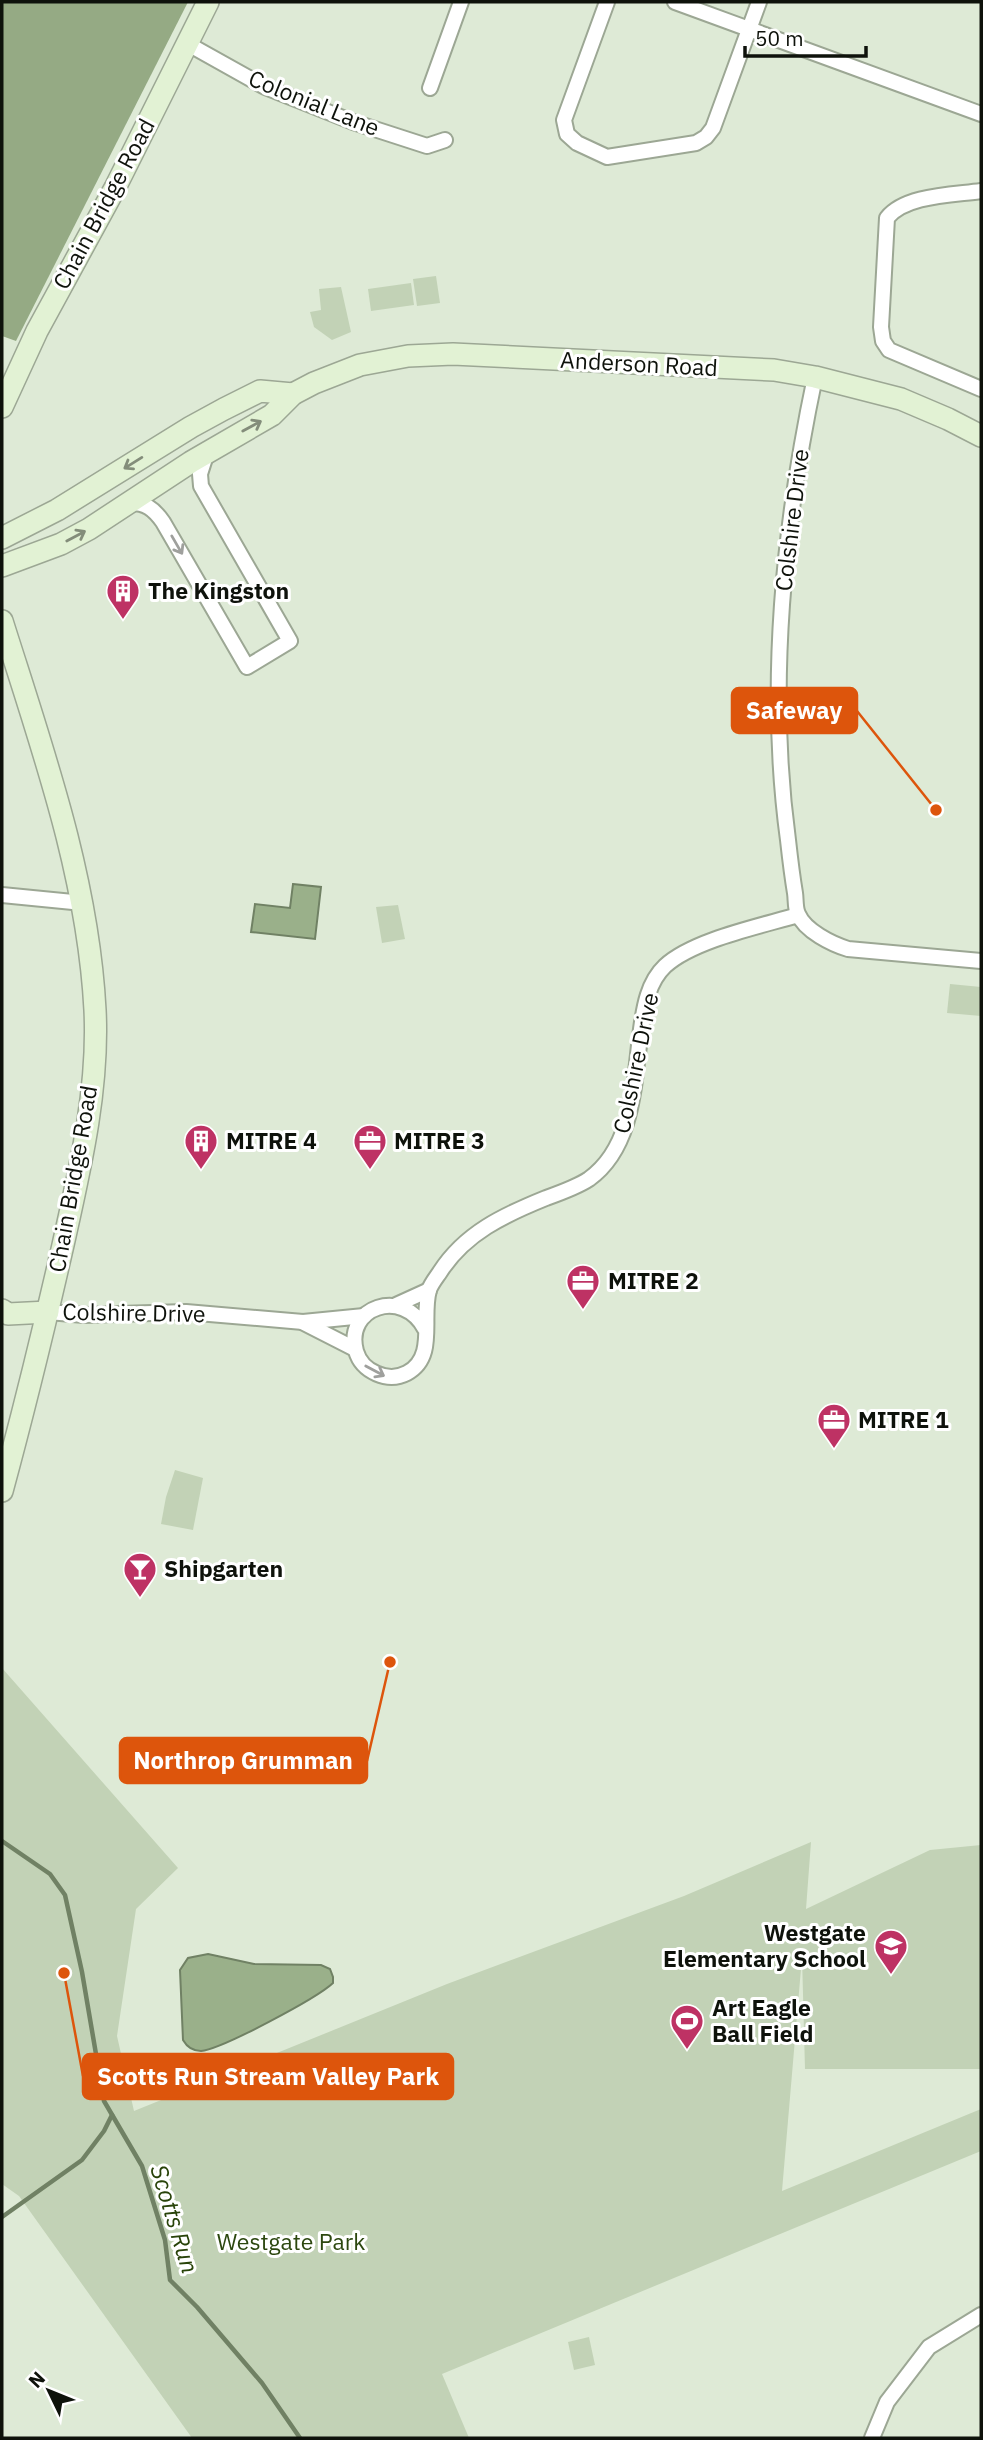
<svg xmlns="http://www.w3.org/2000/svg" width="983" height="2440" viewBox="0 0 983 2440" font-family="'IBM Plex Sans',sans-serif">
	<rect width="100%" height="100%" fill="#deead6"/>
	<g fill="#c2d2b6">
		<path d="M436 276 440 303 417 306 413 279Z"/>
		<path d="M411 283 414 305 371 311 368 289Z"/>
		<path d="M341 287 351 332 332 340 314 327 310 312 321 310 319 289Z"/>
		<path d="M398 905 405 939 382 943 376 907Z"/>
		<path d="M950 984 981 987V1016L947 1013Z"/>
		<path d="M175 1470 203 1478 193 1530 161 1524 166 1497Z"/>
		<path d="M2 1668 178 1868 136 1909 117 2036 134 2111 447 1984 684 1896 811 1842 806 1909 930 1850 981 1845V2069H805L802 1957 782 2191 981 2109V2151L442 2374 469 2438H192L19 2196 2 2184Z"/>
		<path d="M589 2337 595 2365 574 2370 568 2342Z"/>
	</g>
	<path fill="#95aa84" d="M2 2H188L16 341 2 336Z"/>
	<g fill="#9ab08a" stroke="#708164" stroke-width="2">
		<path d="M293 884 321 887 315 939 251 932 255 904 290 908Z"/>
		<path d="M208 1954 254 1964 321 1965 330 1969 333 1977V1983C317 1998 222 2049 201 2051 193 2051 187 2047 183 2040L180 1970 188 1958Z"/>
	</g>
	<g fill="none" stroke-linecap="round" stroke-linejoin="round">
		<g stroke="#708164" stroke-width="4.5">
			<path d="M2 1841 50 1874 65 1895 82 1972 104 2101 142 2166 165 2240 170 2280 197 2307 262 2383 300 2438"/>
			<path d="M2 2217 82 2160 104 2131 112 2115"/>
		</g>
		<defs>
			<g id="street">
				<path d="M607 2 564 120 567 134 577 143 607 157 696 143 706 137 713 128 759 2"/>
				<path d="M675 2 981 114"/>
				<path d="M188 44 265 87 353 122 427 146 445 140"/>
				<path d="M430 88 461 2"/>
				<path d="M981 191C953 195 905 195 887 218L881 327 883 341 889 350 981 389"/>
				<path d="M815 377C783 528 767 685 788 840 790 858 792 875 795 893 796 899 795 908 798 914 805 931 832 944 848 949L981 961"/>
				<path d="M129 503C145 502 154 509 163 522L247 667 290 641 201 486 200 474 207 452"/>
				<path d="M2 895 83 903"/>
				<path d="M396 1305 429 1290"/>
				<path d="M48 1312 84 1315 186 1312 303 1322 364 1316"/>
				<path d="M304 1323 355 1349"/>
				<path d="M425 1329C403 1287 344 1307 356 1351 362 1372 388 1383 407 1373 437 1357 421 1318 429 1290 431 1284 436 1278 440 1272 465 1233 504 1215 546 1198 560 1193 577 1187 589 1179 635 1146 634 1079 641 1029 644 1007 648 982 665 966 693 940 761 926 798 915"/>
				<path d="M872 2438 887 2402 929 2347 981 2315"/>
			</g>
			<g id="secondary">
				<path d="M2 407 37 331 115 188 208 2"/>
				<path d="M2 538 57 510 191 427 224 409 260 391 293 394"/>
				<path d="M2 566 61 544 89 529 191 462 272 415 293 394 314 383 360 365 408 356 453 354 774 370 815 377 901 399 948 419 981 436"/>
				<path d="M2 621C42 748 88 876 95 1010 99 1089 80 1169 63 1245 44 1328 24 1410 2 1491"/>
				<path d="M2 1310 8 1314 48 1312"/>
			</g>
		</defs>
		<use href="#street" stroke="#9ca794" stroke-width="18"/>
		<use href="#secondary" stroke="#9ca794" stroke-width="24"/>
		<use href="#street" stroke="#fff" stroke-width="14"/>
		<use href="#secondary" stroke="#e2f2d4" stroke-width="21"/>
	</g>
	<defs><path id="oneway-shaft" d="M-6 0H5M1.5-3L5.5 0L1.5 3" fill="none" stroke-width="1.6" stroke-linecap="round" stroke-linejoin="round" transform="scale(1.75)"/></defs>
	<g stroke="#838d7a">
		<use href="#oneway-shaft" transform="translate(252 426) rotate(-29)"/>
		<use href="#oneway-shaft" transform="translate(133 463) rotate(148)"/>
		<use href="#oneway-shaft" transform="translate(76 536) rotate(-28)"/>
	</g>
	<g stroke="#9fa09d">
		<use href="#oneway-shaft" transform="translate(177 545) rotate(60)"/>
		<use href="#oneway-shaft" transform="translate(375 1371) rotate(28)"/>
	</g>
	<defs>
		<symbol id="building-pin" viewBox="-11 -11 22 30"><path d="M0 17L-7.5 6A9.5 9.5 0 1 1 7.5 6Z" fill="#be3264" stroke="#fff"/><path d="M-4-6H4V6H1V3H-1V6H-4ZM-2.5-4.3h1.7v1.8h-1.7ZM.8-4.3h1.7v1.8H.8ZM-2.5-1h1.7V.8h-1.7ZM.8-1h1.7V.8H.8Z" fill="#fff"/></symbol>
		<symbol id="office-pin" viewBox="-11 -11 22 30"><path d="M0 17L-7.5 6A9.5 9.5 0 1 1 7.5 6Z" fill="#be3264" stroke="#fff"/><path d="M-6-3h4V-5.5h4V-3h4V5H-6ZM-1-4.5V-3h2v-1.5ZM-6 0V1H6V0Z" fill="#fff"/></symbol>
		<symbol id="bar-pin" viewBox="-11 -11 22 30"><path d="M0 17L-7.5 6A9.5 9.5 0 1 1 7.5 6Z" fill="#be3264" stroke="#fff"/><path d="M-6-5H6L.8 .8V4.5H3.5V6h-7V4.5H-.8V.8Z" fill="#fff"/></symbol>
		<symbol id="school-pin" viewBox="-11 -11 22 30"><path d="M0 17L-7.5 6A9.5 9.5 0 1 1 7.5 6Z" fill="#be3264" stroke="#fff"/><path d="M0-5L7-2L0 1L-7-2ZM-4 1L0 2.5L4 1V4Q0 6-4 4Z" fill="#fff"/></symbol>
		<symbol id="stadium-pin" viewBox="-11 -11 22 30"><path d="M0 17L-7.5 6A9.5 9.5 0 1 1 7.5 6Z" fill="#be3264" stroke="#fff"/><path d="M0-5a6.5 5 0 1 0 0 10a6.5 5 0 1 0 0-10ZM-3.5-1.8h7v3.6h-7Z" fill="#fff"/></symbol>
	</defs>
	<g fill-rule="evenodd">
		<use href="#building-pin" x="104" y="572" width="38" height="52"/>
		<use href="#building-pin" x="182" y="1122" width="38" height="52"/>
		<use href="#office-pin" x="351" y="1122" width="38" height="52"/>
		<use href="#office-pin" x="564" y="1262" width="38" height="52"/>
		<use href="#office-pin" x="815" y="1401" width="38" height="52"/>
		<use href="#bar-pin" x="121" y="1550" width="38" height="52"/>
		<use href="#school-pin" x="872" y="1927" width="38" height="52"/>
		<use href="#stadium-pin" x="668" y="2002" width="38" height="52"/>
	</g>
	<g text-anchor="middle" stroke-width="6" stroke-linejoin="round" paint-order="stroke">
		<g font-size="23" fill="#0e120b" stroke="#fff">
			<text transform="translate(314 103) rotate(22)" y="8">Colonial Lane</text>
			<text transform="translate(104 204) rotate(-62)" y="8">Chain Bridge Road</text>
			<text transform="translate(639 364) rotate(3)" y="8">Anderson Road</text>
			<text transform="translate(792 520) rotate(-83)" y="8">Colshire Drive</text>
			<text transform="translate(636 1063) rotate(-78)" y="8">Colshire Drive</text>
			<text transform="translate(73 1179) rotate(-80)" y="8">Chain Bridge Road</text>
			<text transform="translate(134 1313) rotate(1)" y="8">Colshire Drive</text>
		</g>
		<g font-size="23" font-weight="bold" fill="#0e120b" stroke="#fff" text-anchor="start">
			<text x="148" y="599">The Kingston</text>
			<text x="226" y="1149">MITRE 4</text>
			<text x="394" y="1149">MITRE 3</text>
			<text x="608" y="1289">MITRE 2</text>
			<text x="858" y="1428">MITRE 1</text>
			<text x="164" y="1577">Shipgarten</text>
			<text x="866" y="1941" text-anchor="end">Westgate<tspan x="866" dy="26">Elementary School</tspan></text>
			<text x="712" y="2016">Art Eagle<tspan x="712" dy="26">Ball Field</tspan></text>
		</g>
		<g font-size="23" fill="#2c470f" stroke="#fff">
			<text x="291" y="2250">Westgate Park</text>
		</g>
		<g font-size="24" font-style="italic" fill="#284309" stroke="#fff">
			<text transform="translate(174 2219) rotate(73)" y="8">Scotts Run</text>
		</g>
	</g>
	<path fill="none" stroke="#dd550c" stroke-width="2.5" d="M936 810L857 711M390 1662L367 1761M64 1973L83 2076"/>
	<g fill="#dd550c" stroke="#fff" stroke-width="2.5">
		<circle cx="936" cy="810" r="7"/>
		<circle cx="390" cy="1662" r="7"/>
		<circle cx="64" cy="1973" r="7"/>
	</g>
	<g fill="#dd550c" stroke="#dd550c" stroke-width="2.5">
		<rect x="732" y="688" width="125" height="45" rx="7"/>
		<rect x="120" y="1738" width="247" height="45" rx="7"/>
		<rect x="83" y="2054" width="370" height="45" rx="7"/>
	</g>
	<g font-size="24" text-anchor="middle" font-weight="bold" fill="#fff">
		<text x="794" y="719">Safeway</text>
		<text x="243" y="1769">Northrop Grumman</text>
		<text x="268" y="2085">Scotts Run Stream Valley Park</text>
	</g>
	<rect width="983" height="2440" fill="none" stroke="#0e120b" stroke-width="7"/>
	<g transform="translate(49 2391) rotate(313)" stroke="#ffffff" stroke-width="5" paint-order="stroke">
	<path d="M0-5L12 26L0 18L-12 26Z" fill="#0e120b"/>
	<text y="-10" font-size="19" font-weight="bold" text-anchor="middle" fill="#0e120b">N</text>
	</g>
	<path d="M745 46v10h121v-10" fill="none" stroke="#0e120b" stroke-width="3.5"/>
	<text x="755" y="46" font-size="21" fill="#0e120b" stroke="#ffffff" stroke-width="5" paint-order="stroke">50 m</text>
</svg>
